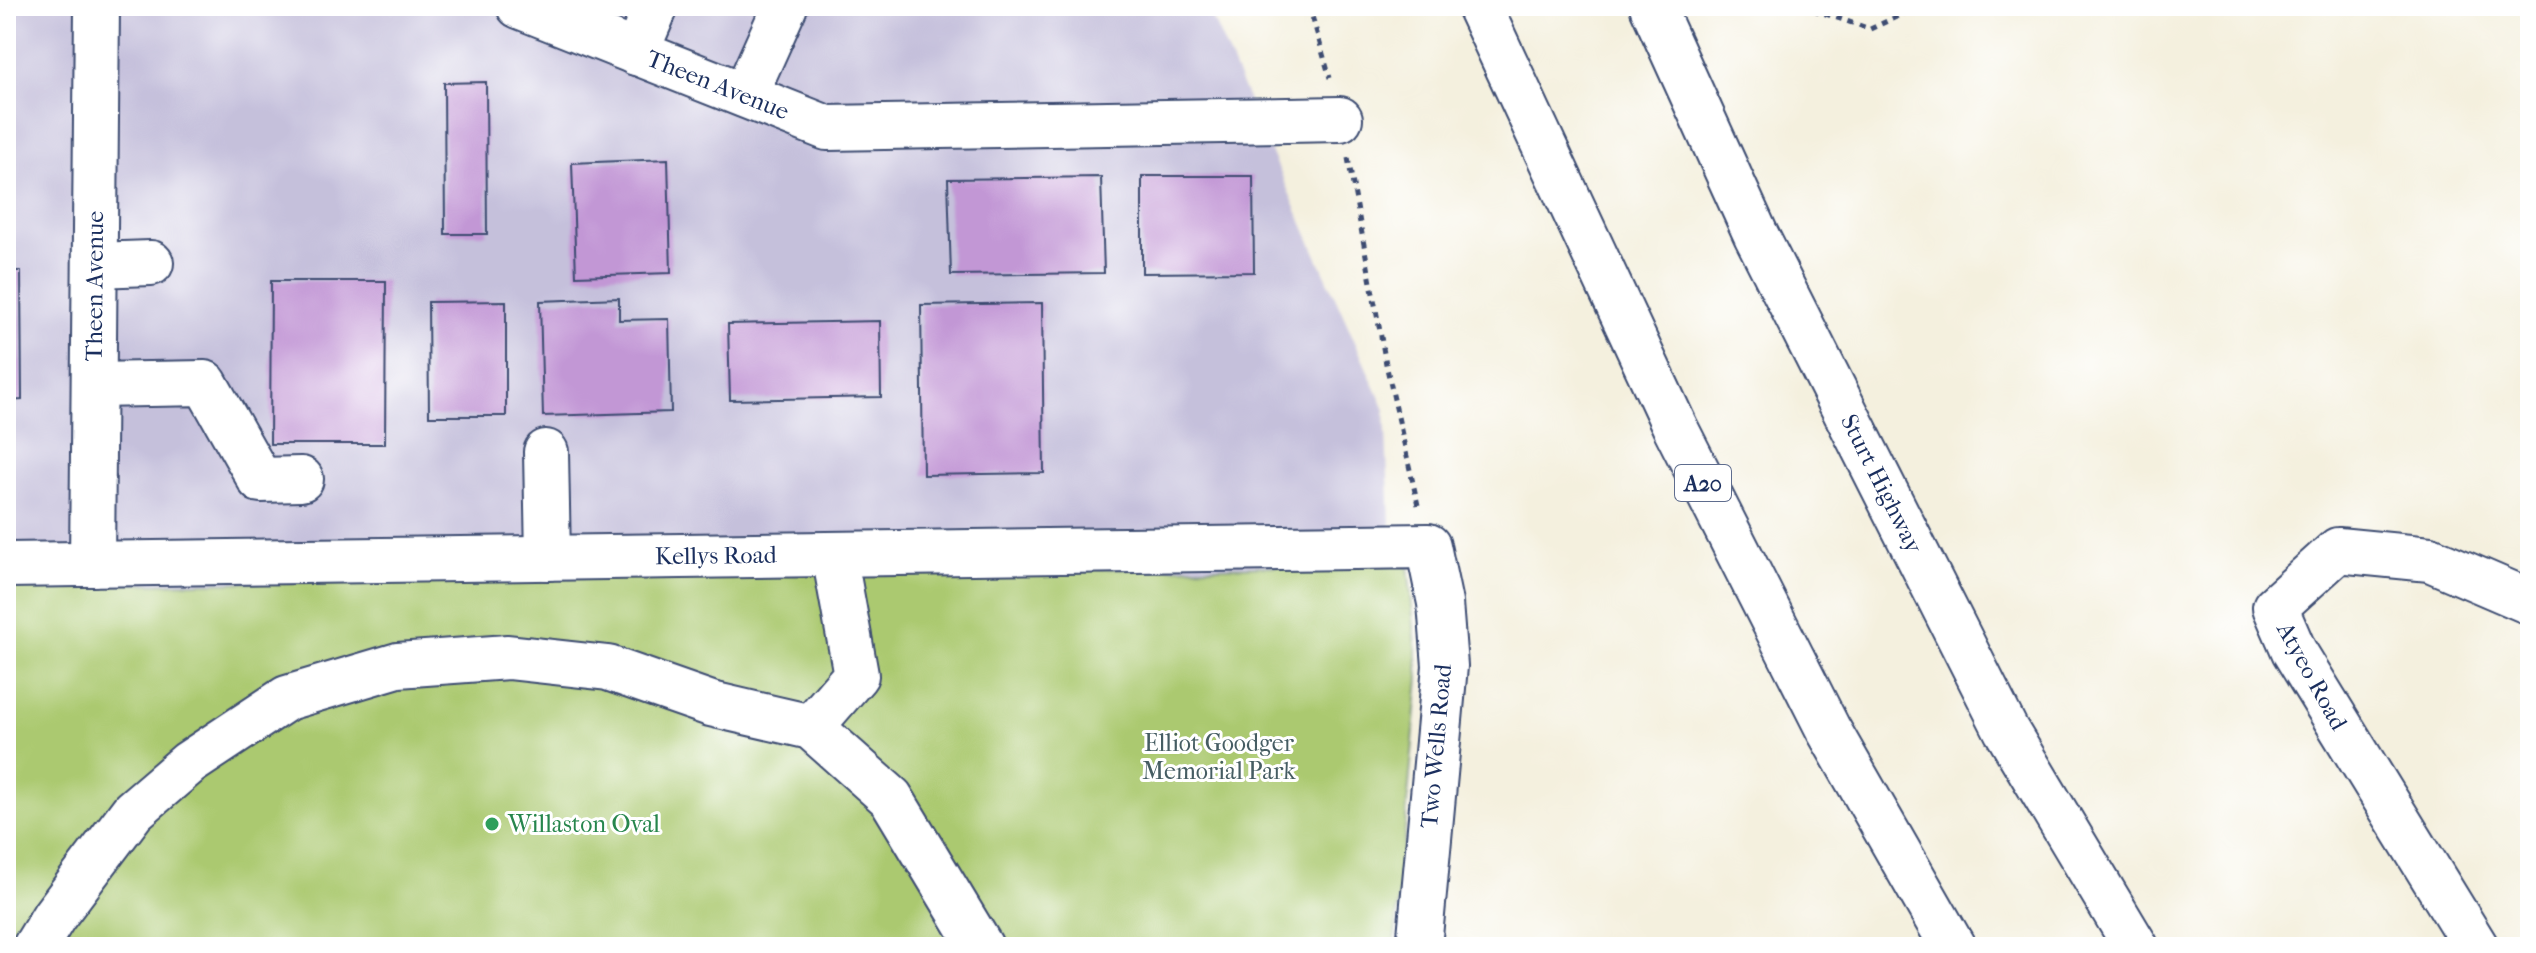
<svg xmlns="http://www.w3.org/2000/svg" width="2536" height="953" viewBox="0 0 2536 953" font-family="'IM FELL French Canon',serif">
	<rect width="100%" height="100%" fill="#fff"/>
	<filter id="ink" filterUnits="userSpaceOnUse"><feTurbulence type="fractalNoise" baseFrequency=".0125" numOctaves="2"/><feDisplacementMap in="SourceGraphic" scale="16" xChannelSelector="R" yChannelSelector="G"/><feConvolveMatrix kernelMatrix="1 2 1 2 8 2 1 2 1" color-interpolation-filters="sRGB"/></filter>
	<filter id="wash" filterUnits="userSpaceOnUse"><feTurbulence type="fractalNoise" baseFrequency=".006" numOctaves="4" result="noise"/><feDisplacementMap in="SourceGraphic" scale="32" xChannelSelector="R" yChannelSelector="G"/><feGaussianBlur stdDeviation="1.8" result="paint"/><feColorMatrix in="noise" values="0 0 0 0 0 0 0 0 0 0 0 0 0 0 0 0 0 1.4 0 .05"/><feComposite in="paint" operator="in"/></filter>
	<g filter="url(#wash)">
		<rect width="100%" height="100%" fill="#f4f0de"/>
		<path fill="#c5c0db" d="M6 6H1207L1385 410 1393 589 6 602Z"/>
		<path fill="#abc970" stroke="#637c67" stroke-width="2" d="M1408 564 1419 678 1394 947H6V586Z"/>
		<g id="blocks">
			<g fill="#c297d5">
				<path d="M486 82 487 234H445L444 83Z"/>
				<path d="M668 159 671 273 576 276 572 163Z"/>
				<path d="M1142 176H1253L1254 272 1142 273Z"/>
				<path d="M1101 177 1104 273 951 275 948 179Z"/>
				<path d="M6 271H21L22 400 6 401Z"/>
				<path d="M271 281H386L385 444H270Z"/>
				<path d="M619 298V320L669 319 671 412 543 416 540 301Z"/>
				<path d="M506 301V416H429L428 302Z"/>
				<path d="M1042 303 1044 473 923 475 921 305Z"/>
				<path d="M880 321 881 397 730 400 728 324Z"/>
			</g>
		</g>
	</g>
	<g filter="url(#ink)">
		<use href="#blocks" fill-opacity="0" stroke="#3c4c71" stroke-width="2"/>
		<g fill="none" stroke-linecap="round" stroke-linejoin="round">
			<defs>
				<g id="minor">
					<path id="s1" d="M519 6 827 128 1340 119"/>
					<path d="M636 53 656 6"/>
					<path d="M745 95 785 6"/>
					<path d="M95 265 151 263"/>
					<path d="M94 385 205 383 260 480 301 479"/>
					<path d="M546 452 548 558"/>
					<path id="s2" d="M92 564 97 6"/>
					<path id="s3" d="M6 565 1428 546 1440 603 1445 666 1419 947"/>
					<path d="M811 727 856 675 834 554"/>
					<path d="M35 947 54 916 133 811 189 763 287 698 398 665 508 657 608 668 711 704 811 727 891 798 981 947"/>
					<path d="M2476 947 2294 651 2275 607 2338 550 2430 559 2530 602"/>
				</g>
				<g id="highway">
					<path d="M1479 6 1675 427 1828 729 1953 947"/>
					<path id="s4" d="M1652 6 1756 235 2006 730 2136 947"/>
				</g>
			</defs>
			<use href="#minor" stroke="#3c4c71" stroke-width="48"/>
			<use href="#highway" stroke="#3c4c71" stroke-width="48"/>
			<g stroke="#3c4c71" stroke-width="5" stroke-dasharray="6 6" stroke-linecap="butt">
				<path d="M1309 6 1330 78"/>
				<path d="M1802 6 1870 29 1920 6"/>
				<path d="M1348 158 1386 364 1418 505"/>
			</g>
			<use href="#minor" stroke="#fff" stroke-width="44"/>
			<use href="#highway" stroke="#fff" stroke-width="44"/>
		</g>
	</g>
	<circle fill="#2e9e5b" stroke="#fff" stroke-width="3" cx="492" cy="824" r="8"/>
	<g text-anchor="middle" stroke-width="6" stroke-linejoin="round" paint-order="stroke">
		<rect fill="#fff" stroke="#5f6d8e" stroke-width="2" x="1675" y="465" width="56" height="36" rx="6"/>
		<g font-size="22" font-weight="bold" fill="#1b2f5e">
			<text x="1703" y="491">A20</text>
		</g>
		<g font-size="24" fill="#1b2f5e" stroke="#fff">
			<text dy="8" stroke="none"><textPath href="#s1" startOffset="214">Theen Avenue</textPath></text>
			<text dy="8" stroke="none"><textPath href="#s2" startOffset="278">Theen Avenue</textPath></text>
			<text dy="8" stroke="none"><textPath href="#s4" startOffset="530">Sturt Highway</textPath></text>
			<text dy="8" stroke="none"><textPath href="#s3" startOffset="710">Kellys Road</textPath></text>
			<text transform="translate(2312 676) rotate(61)" y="8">Atyeo Road</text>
			<text transform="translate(1436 746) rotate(-85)" y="8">Two Wells Road</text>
		</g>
		<g font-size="24" fill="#465d63" stroke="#fff">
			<text x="1219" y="751">Elliot Goodger<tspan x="1219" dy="28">Memorial Park</tspan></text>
		</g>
		<g font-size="24" fill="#27864d" stroke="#fff" text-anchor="start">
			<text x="508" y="832">Willaston Oval</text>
		</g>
	</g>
	<rect width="2536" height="953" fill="none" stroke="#fff" stroke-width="32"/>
</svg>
